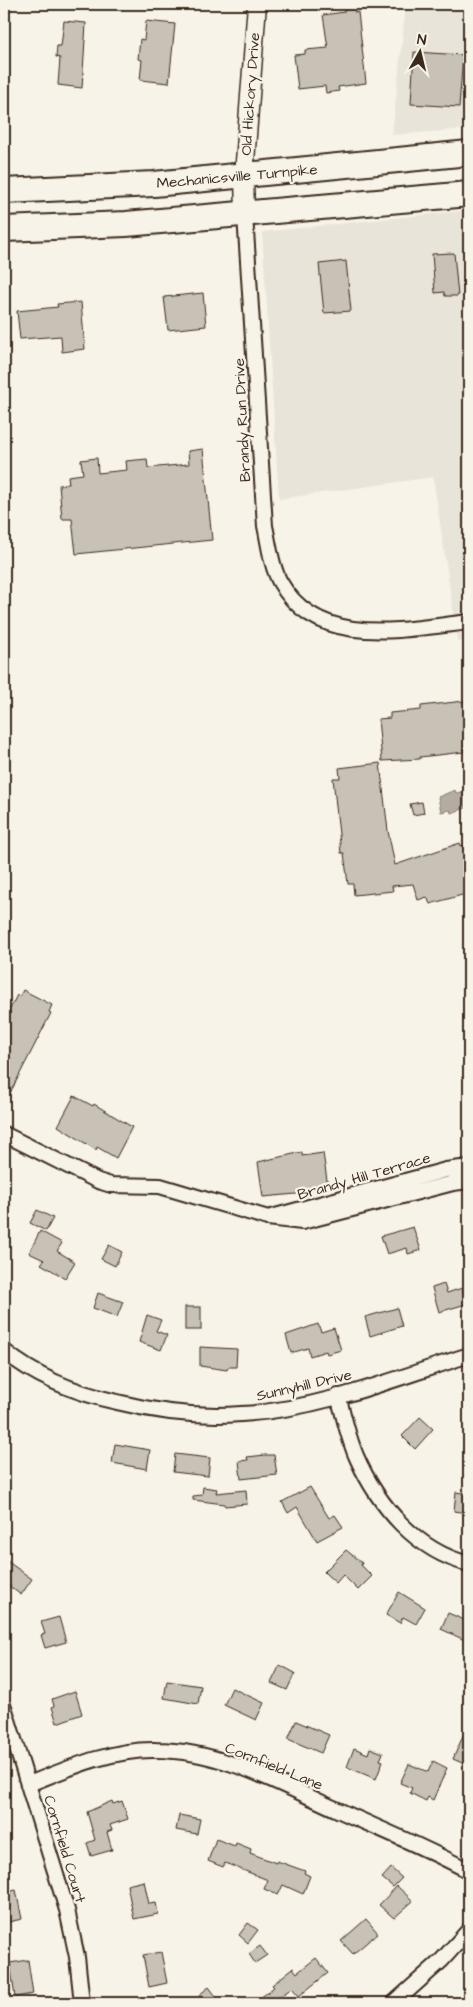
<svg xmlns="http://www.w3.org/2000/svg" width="473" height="2007" viewBox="0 0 473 2007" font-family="'Architects Daughter',sans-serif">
	<rect width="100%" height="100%" fill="#f7f3e8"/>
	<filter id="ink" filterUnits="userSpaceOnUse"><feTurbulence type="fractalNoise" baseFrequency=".02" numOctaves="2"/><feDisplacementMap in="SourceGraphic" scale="10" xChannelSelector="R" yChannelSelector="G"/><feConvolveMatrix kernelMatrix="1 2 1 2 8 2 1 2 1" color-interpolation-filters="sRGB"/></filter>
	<g filter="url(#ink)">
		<g fill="#e9e4d9">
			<path d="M406 4H469V129L392 135Z"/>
			<path d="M469 210V641L458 642 433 477 279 499 262 232Z"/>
		</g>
		<path fill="#b4aca0" stroke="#84786c" d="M455 790 456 793 466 791 469 807 451 813 450 810 441 812 438 797Z"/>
		<g fill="#c8c1b6" stroke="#3b2a1e">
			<path d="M355 8V13L358 12 366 83 338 87 339 91 326 93 325 86 298 89 294 55 305 54V50L328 48 323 15 344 12V10Z"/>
			<path d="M64 21 86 23 82 88 58 85 60 58 56 57 57 46H61Z"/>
			<path d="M146 21 175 24 169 83 140 80 142 60 138 59 140 39 144 40Z"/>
			<path d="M414 52 463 55 459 107 411 104Z"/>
			<path d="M454 253 458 296H445L444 292 435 293 432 254Z"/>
			<path d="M346 261 351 311 324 313 319 264Z"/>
			<path d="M203 293 206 326 168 330 164 297Z"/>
			<path d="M81 302 85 349 62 352 61 336 20 339 17 311 58 307 57 304Z"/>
			<path d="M203 449 212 540 76 554 72 519H62L59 485 69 484 68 476 83 474 81 460 97 458 98 473 127 470 126 461 147 459 148 468 189 464 188 451Z"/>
			<path d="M464 701 465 707 469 706V748H463L464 752 420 757V759L382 761 378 719 390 718V713L421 710V706Z"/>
			<path d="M380 763 388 831 395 865 460 843 461 846 469 843V893L430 904 427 897 418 900 413 884 392 886 393 891 354 895 353 884H348L344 853H341L333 778H340L339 768Z"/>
			<path d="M422 802 424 813 413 815 410 804Z"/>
			<path d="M23 990 52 1005 49 1012 51 1013 4 1105V1015L7 1007 10 1009 17 995 20 996Z"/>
			<path d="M74 1096 93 1106 94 1104 132 1127 116 1158 97 1147 96 1150 58 1126Z"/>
			<path d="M302 1152V1156L323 1153 328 1187 306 1190 307 1193 263 1197 258 1162Z"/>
			<path d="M37 1210 53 1218 46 1231 30 1223Z"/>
			<path d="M413 1227 421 1250 408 1254 407 1248 387 1254 381 1236Z"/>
			<path d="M40 1231 62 1243 57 1251 75 1262 65 1278 41 1264 44 1260 29 1253Z"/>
			<path d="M109 1245 122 1252 115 1266 101 1259Z"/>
			<path d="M444 1284 447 1293 462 1288 466 1304 439 1312 432 1288Z"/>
			<path d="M98 1293 123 1302 117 1317 93 1308Z"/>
			<rect x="185" y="1307" width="16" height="23"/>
			<path d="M397 1308 402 1326 370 1336 365 1317Z"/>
			<path d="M147 1315 161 1320 156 1331 167 1335 161 1350 139 1342Z"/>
			<path d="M318 1324 321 1332 334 1328 341 1350 327 1354 326 1351 310 1356 308 1348 291 1353 286 1335Z"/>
			<path d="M200 1347 237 1349 236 1367H228L227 1370 200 1366Z"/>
			<path d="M420 1417 433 1429 415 1449 402 1436Z"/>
			<path d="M115 1444 150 1450 147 1469 112 1463Z"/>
			<path d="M175 1454 210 1458 208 1476 173 1472Z"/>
			<path d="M265 1455H274L277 1475 241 1479 239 1461 248 1460 247 1457Z"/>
			<path d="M203 1487 217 1489 216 1493 246 1490 247 1504 225 1506 224 1504 193 1500V1496L202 1495Z"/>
			<path d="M310 1487 329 1518 335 1515 343 1527 317 1541 297 1507 288 1513 282 1502Z"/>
			<path d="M456 1492 469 1494V1513L454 1511Z"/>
			<path d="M346 1550 362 1563 361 1565 372 1576 358 1590 343 1575 336 1583 324 1572Z"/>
			<path d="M4 1559 32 1579 21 1595 4 1582Z"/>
			<path d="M399 1592 425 1608 416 1624 403 1617 400 1623 386 1615Z"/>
			<path d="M448 1613 469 1622V1642L441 1629Z"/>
			<path d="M59 1617 66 1642 45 1648 41 1635 45 1634 41 1622Z"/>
			<path d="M280 1665 295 1673 287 1690 271 1683Z"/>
			<path d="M167 1681 201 1686 198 1704 164 1698Z"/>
			<path d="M232 1688 264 1703 256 1720 224 1705Z"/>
			<path d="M75 1691 82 1714 57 1723 52 1707 54 1706 52 1699Z"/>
			<path d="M296 1721 329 1735 321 1753 288 1739Z"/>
			<path d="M469 1722V1766L453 1759Z"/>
			<path d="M354 1748 368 1754 370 1748 383 1753 380 1760 383 1761 376 1779 347 1767Z"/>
			<path d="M433 1761 447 1768 433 1800 428 1797 426 1801 410 1793 412 1788 400 1783 409 1764 428 1772Z"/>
			<path d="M112 1801 113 1804 122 1801 128 1819 110 1825 112 1830 107 1832 112 1850 91 1856 87 1843 95 1840 87 1812Z"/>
			<path d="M179 1815 200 1819 197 1834 176 1830Z"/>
			<path d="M216 1839 235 1846 236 1843 251 1849 250 1853 276 1863 277 1861 305 1871 304 1873 310 1876 303 1894 283 1885 278 1895 264 1889 268 1880 225 1863 223 1867 208 1861Z"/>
			<path d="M391 1868 402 1878 393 1887 382 1878Z"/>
			<path d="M144 1881 149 1904 156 1903 158 1914 134 1919 127 1885Z"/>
			<path d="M397 1886 413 1901 394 1918 379 1905Z"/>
			<path d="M16 1890 22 1919 4 1923V1893Z"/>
			<path d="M366 1919 378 1933 353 1954 341 1941Z"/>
			<path d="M248 1923 258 1930 248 1943 239 1935Z"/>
			<path d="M260 1946 267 1955 255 1963 249 1954Z"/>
			<path d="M161 1952 167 1983 149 1987 143 1955Z"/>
			<path d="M316 1958 328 1973 299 1996 292 1988 271 2003H254L274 1987 272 1985 293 1968 297 1973Z"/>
			<path d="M28 1960 33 1994 15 1997 10 1963Z"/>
			<path d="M209 1987 221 2003H206L199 1995Z"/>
		</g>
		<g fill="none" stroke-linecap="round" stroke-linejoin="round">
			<defs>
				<g id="minor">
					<path d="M245 215 265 526C269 544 271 566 280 582 318 650 405 629 469 622"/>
					<path d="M4 1134 98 1181 111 1185 160 1186 268 1218"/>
					<path d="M469 1167 446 1170 268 1218 302 1222 453 1183 469 1181"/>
					<path d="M4 1351C37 1378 76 1393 117 1402 157 1412 200 1417 241 1414 317 1410 397 1378 469 1355"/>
					<path d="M338 1396C344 1416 348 1438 357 1458 378 1505 416 1551 469 1564"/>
					<path d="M4 1707 67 1910 77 1957 82 2003"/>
					<path d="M29 1784C69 1768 112 1749 156 1750 221 1750 280 1784 338 1810 382 1830 427 1848 469 1871"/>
					<path d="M394 2003 442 1960 469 1930"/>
				</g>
				<path id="tertiary" d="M245 215 244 175 257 4"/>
				<g id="trunk">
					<path d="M4 191 154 184 469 153"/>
					<path d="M4 229 126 224 469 194"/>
				</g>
			</defs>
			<use href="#minor" stroke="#3b2a1e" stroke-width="18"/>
			<use href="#tertiary" stroke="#3b2a1e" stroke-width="21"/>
			<use href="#trunk" stroke="#3b2a1e" stroke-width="28"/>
			<use href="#minor" stroke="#f7f3e8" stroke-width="14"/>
			<use href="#tertiary" stroke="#f7f3e8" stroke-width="18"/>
			<use href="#trunk" stroke="#f7f3e8" stroke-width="24"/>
		</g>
	</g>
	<g text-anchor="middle" stroke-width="4.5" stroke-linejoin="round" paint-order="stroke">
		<g font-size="15" fill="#3b2a1e" stroke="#f7f3e8">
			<text transform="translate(250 94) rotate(-86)" y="5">Old Hickory Drive</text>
			<text transform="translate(237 176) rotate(-5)" y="5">Mechanicsville Turnpike</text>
			<text transform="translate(242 420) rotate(-93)" y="5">Brandy Run Drive</text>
			<text transform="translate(364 1176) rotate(-16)" y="5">Brandy Hill Terrace</text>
			<text transform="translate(304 1385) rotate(-13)" y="5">Sunnyhill Drive</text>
			<text transform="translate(274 1766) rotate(22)" y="5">Cornfield Lane</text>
			<text transform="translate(65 1849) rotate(73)" y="5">Cornfield Court</text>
		</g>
	</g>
	<rect width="473" height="2007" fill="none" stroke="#f7f3e8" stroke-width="20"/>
	<rect x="10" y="10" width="453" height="1987" fill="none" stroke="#3b2a1e" stroke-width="2" filter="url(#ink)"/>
	<g transform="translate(420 52) rotate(8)" stroke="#f7f3e8" stroke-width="4" paint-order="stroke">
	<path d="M0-4L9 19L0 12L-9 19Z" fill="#3b2a1e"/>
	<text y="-8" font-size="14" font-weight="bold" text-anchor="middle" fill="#3b2a1e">N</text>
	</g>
</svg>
